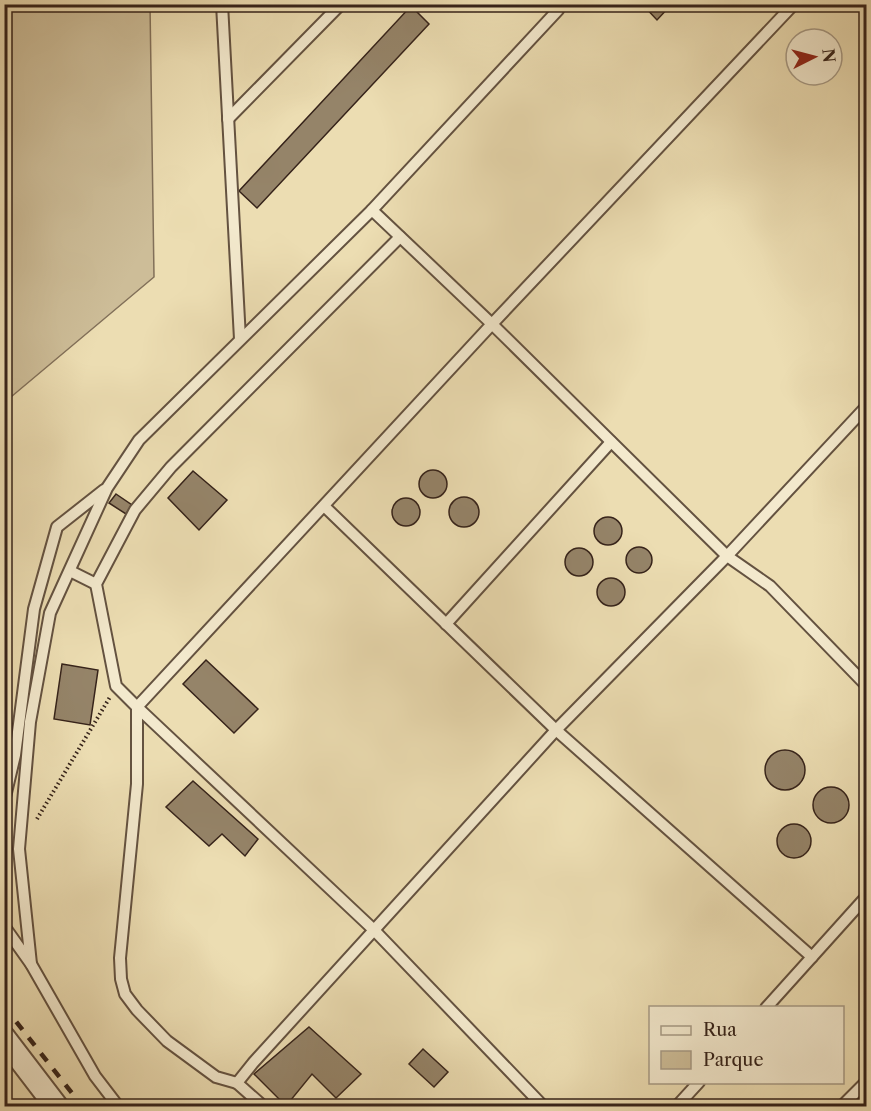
<svg xmlns="http://www.w3.org/2000/svg" width="871" height="1111" viewBox="0 0 871 1111" font-family="'Libre Caslon Text',serif">
	<rect width="100%" height="100%" fill="#ecddb2"/>
	<filter id="stains"><feTurbulence type="fractalNoise" baseFrequency=".00333" numOctaves="4"/><feColorMatrix values="0 0 0 0 .2 0 0 0 0 .09 0 0 0 0 .02 0 0 0 .5 -.17"/></filter>
	<radialGradient id="worn" r=".72"><stop offset=".6" stop-color="#630" stop-opacity="0"/><stop offset="1" stop-color="#630" stop-opacity=".3"/></radialGradient>
	<path fill="#cdbd98" stroke="#827059" stroke-width="1.5" d="M5 4 150 5 154 277 5 402Z"/>
	<g fill="#958469" stroke="#36231a" stroke-width="1.5">
		<path d="M642 4H668L670 6 657 20Z"/>
		<path d="M411 6 429 24 257 208 239 191Z"/>
		<circle cx="433" cy="484" r="14"/>
		<path d="M193 471 227 500 199 530 168 498Z"/>
		<path d="M116 494 132 505 126 514 109 503Z"/>
		<circle cx="464" cy="512" r="15"/>
		<circle cx="406" cy="512" r="14"/>
		<circle cx="608" cy="531" r="14"/>
		<circle cx="639" cy="560" r="13"/>
		<circle cx="579" cy="562" r="14"/>
		<circle cx="611" cy="592" r="14"/>
		<path d="M206 660 258 709 234 733 183 684Z"/>
		<path d="M62 664 98 670 90 725 54 719Z"/>
		<circle cx="785" cy="770" r="20"/>
		<path d="M193 781 258 839 245 856 222 834 209 846 166 807Z"/>
		<circle cx="831" cy="805" r="18"/>
		<circle cx="794" cy="841" r="17"/>
		<path d="M309 1027 361 1074 336 1098 312 1074 286 1106 254 1074Z"/>
		<path d="M423 1049 448 1072 434 1087 409 1064Z"/>
	</g>
	<g fill="none" stroke-linecap="round" stroke-linejoin="round">
		<defs>
			<g id="lane">
				<path d="M222 4 240 339"/>
				<path d="M228 119 341 4"/>
				<path d="M372 210 492 324 727 556 770 586 866 685"/>
				<path d="M400 237 171 467 135 510 96 584 116 686 137 707 374 930 543 1106"/>
				<path d="M324 506 556 730 812 957"/>
				<path d="M70 571 96 584"/>
				<path d="M446 624 611 442"/>
				<path d="M4 801 15 755 34 609 57 527 104 490"/>
				<path d="M4 926 31 964 95 1076 118 1106"/>
				<path d="M31 964 19 849 30 722 50 613 107 488 139 440 372 210 558 10 561 4"/>
				<path d="M766 1008 866 897"/>
				<path d="M237 1083 216 1077 167 1041 137 1010 125 994 121 979 120 958 137 784V707L492 324 794 4"/>
				<path d="M263 1106 237 1083 253 1063 556 730 727 556 866 407"/>
				<path d="M677 1106 699 1082"/>
				<path d="M842 1106 866 1082"/>
			</g>
			<path id="street" d="M4 1038 56 1106"/>
		</defs>
		<use href="#lane" stroke="#645240" stroke-width="14"/>
		<use href="#street" stroke="#645240" stroke-width="26"/>
		<path stroke="#36231a" stroke-width="4" stroke-dasharray="1.5 3" stroke-linecap="butt" d="M37 819 110 697"/>
		<use href="#lane" stroke="#f3e9cd" stroke-width="10"/>
		<use href="#street" stroke="#f3e9cd" stroke-width="22"/>
		<path stroke="#36231a" stroke-width="4.5" stroke-dasharray="10 10" stroke-linecap="butt" d="M4 1006 82 1106"/>
	</g>
	<rect width="871" height="1111" fill="none" stroke="#ecddb2" stroke-width="24"/>
	<rect x="6" y="6" width="859" height="1099" fill="none" stroke="#36231a" stroke-width="3"/>
	<rect x="12" y="12" width="847" height="1087" fill="none" stroke="#36231a" stroke-width="1.5"/>
	<rect x="649" y="1006" width="195" height="78" fill="#f3e9cd" stroke="#a79a85" stroke-width="1.5"/>
	<rect x="661" y="1026" width="30" height="9" fill="#f3e9cd" stroke="#a79a85" stroke-width="1.5"/>
	<text x="703" y="1036" font-size="18" fill="#36231a">Rua</text>
	<rect x="661" y="1051" width="30" height="18" fill="#cdbd98" stroke="#a79a85" stroke-width="1.5"/>
	<text x="703" y="1066" font-size="18" fill="#36231a">Parque</text>
	<g transform="translate(814 57) rotate(84)"><circle r="28" fill="#f3e9cd" stroke="#a79a85" stroke-width="1.5"/>
	<path d="M0-4.5L10 22L0 15L-10 22Z" fill="#8f2418"/>
	<text y="-9" font-size="16" font-weight="bold" text-anchor="middle" fill="#36231a">N</text>
	</g>
	<rect width="100%" height="100%" filter="url(#stains)"/>
	<rect width="100%" height="100%" fill="url(#worn)"/>
</svg>
